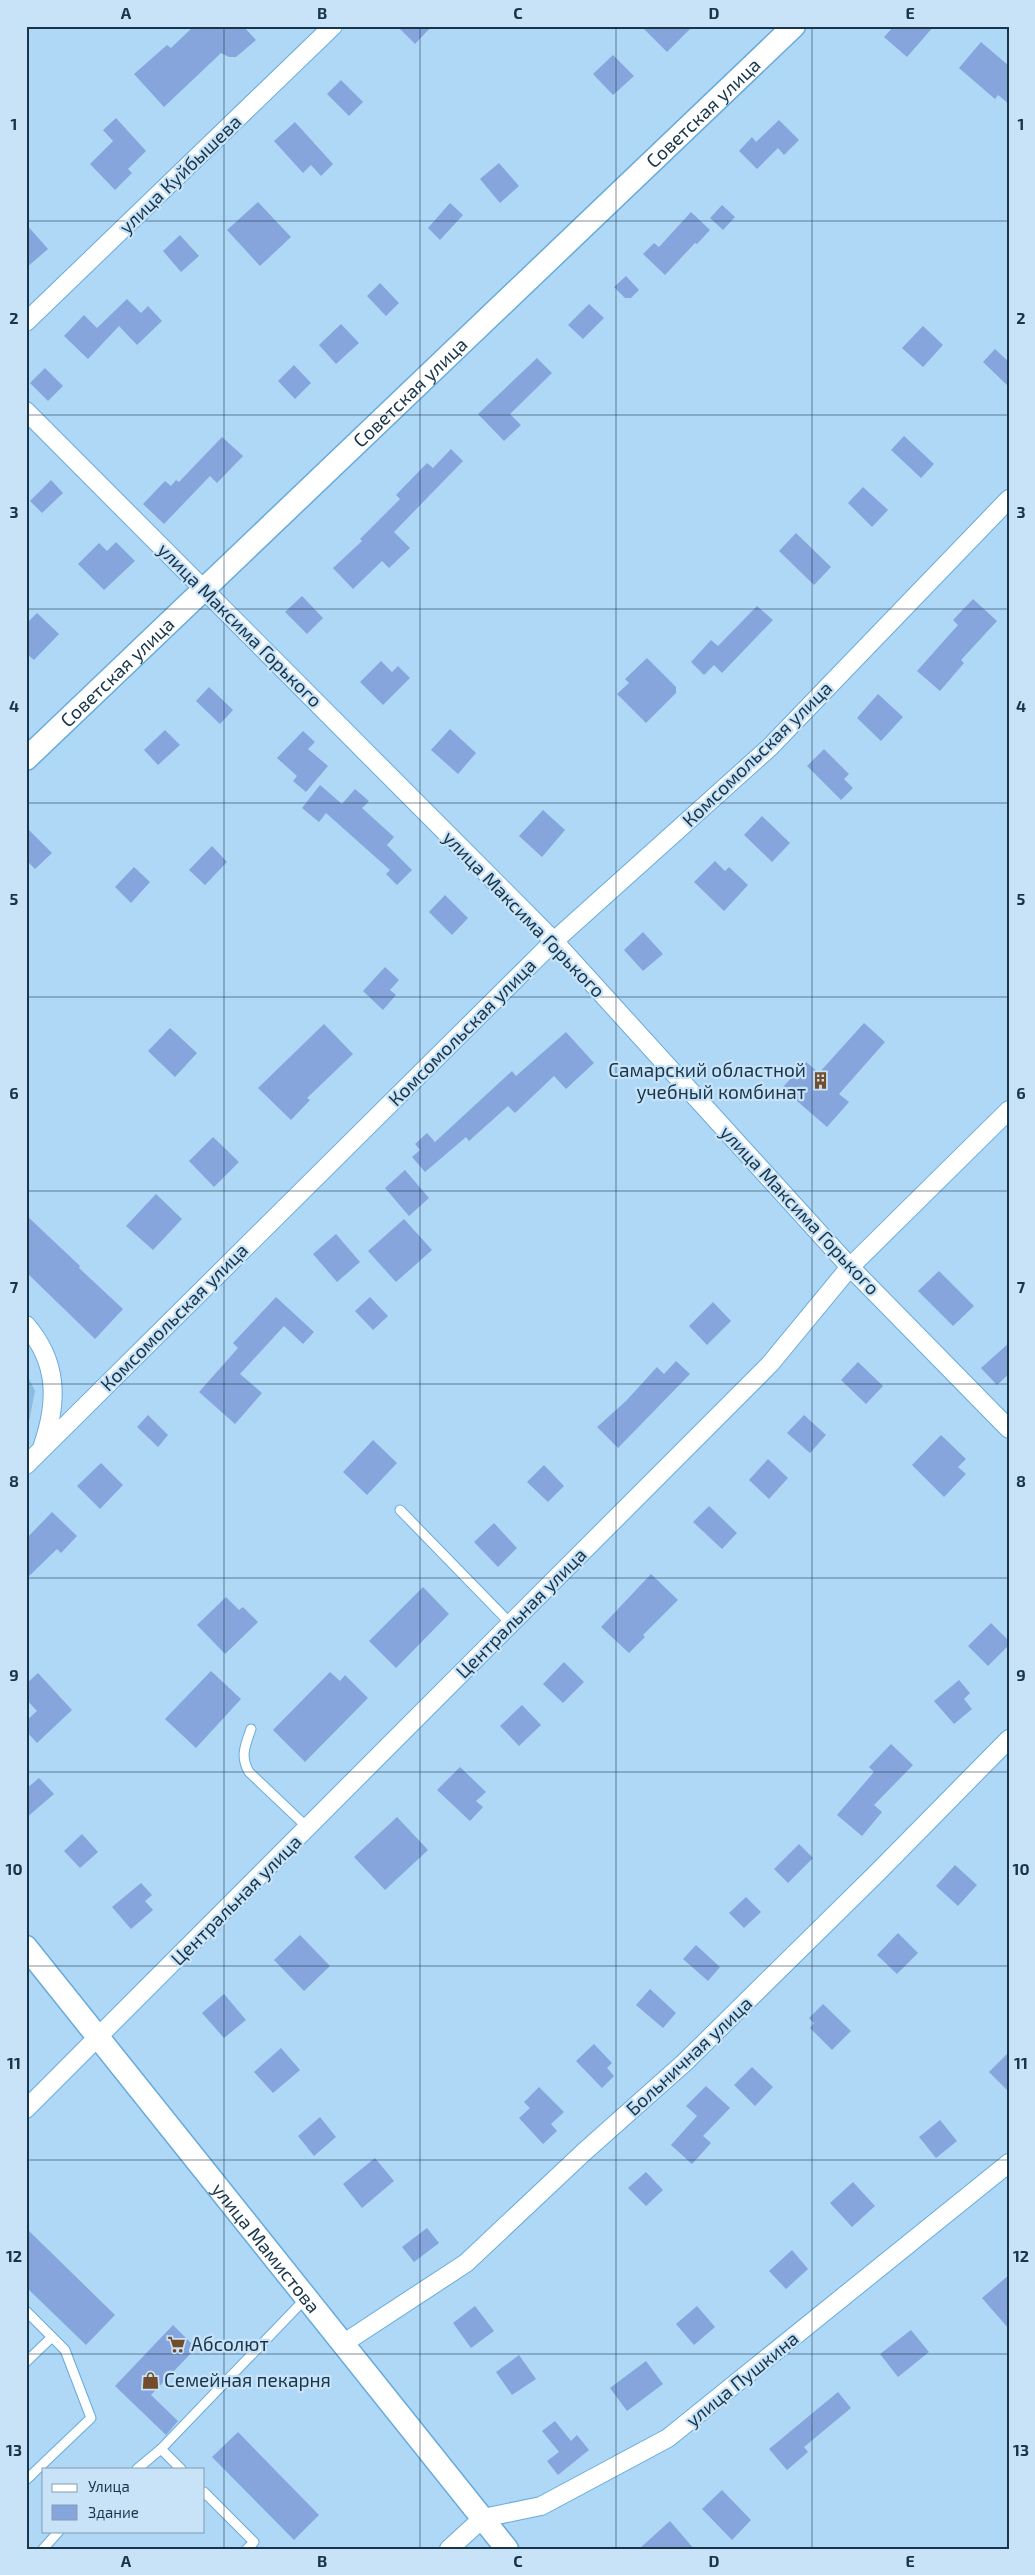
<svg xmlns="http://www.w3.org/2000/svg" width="1035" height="2575" viewBox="0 0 1035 2575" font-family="'Exo 2',sans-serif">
	<rect width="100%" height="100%" fill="#afd8f7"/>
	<path fill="#8abbe0" d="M26 1373 35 1391 26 1436Z"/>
	<g fill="#86a5dc">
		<path d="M194 26H243L256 40 236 57H229L221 53 164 107 134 74 167 45 171 48Z"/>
		<path d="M397 26H432L415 44Z"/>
		<path d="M641 26H693L667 52Z"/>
		<path d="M894 26H934L907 57 884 37Z"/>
		<path d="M981 42 1009 66V104L998 95 995 99 959 68Z"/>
		<path d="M613 55 634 76 613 95 593 74Z"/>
		<path d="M341 80 363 102 349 116 327 94Z"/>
		<path d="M116 118 146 151 128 169 132 173 115 190 90 164 113 141 103 130Z"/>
		<path d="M779 120 799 140 784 155 778 148 757 169 739 151 752 137 756 142Z"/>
		<path d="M295 122 333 164 321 176 311 165 303 173 274 141Z"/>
		<path d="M499 163 519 186 500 203 480 179Z"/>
		<path d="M258 202 291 237 260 266 227 230Z"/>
		<path d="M450 203 463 215 440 240 428 228Z"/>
		<path d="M722 205 735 217 723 230 710 218Z"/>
		<path d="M691 212 710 230 697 244 695 243 665 275 643 254 654 243 659 247Z"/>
		<path d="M26 224 48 249 26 268Z"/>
		<path d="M180 235 199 256 181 272 163 251Z"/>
		<path d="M626 276 639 290 631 298H625L614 287Z"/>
		<path d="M380 283 399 303 386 316 367 296Z"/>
		<path d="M127 299 141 313 148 306 162 321 137 345 119 326 88 359 64 336 84 315 97 328Z"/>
		<path d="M589 304 604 318 583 339 568 325Z"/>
		<path d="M341 324 359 343 336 364 319 345Z"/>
		<path d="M923 326 943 345 923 367 902 348Z"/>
		<path d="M995 349 1009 362V387L983 362Z"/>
		<path d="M537 358 552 373 510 414 521 425 504 441 478 414Z"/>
		<path d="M294 365 311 383 295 399 278 381Z"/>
		<path d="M45 368 63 386 48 401 30 383Z"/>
		<path d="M904 436 934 464 921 478 891 450Z"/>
		<path d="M222 437 243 456 217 483 210 476 164 524 143 504 165 481 171 486 176 480 179 482Z"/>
		<path d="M451 449 463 461 394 532 410 548 389 568 382 561 353 589 333 568 362 541 360 539 400 499 396 495 427 463 433 468Z"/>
		<path d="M51 480 63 493 42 513 30 501Z"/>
		<path d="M863 487 888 510 872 527 848 503Z"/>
		<path d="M796 533 831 567 814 585 779 551Z"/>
		<path d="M116 542 135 561 104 590 78 564 99 543 107 551Z"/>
		<path d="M302 596 323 618 307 634 285 612Z"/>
		<path d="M973 599 997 621 961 660 964 663 940 691 917 671 958 625 953 620Z"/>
		<path d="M757 606 773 620 722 673 714 665 704 675 691 662 711 640 718 646Z"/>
		<path d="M37 613 59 634 34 660 26 653V624Z"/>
		<path d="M647 658 676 687V693L646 723 617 694 629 683 625 679Z"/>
		<path d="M381 661 392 672 398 666 410 678 383 705 360 682Z"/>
		<path d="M209 687 233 710 220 724 196 701Z"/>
		<path d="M878 694 903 717 881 741 857 718Z"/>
		<path d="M450 729 476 753 458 774 431 750Z"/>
		<path d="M165 730 180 745 158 765 144 750Z"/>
		<path d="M303 731 315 742 308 749 328 766 306 792 293 781 297 776 277 758Z"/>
		<path d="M824 749 849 774 844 779 853 788 841 800 807 766Z"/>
		<path d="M320 785 342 804 355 789 369 801 362 808 394 837 387 845 412 870 397 885 386 874 390 870 326 813 319 822 302 808Z"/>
		<path d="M543 810 565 830 542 857 519 836Z"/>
		<path d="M762 816 790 843 772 862 744 835Z"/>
		<path d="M26 827 52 853 35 869 26 860Z"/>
		<path d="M212 846 227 862 205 885 189 870Z"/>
		<path d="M715 861 725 871 729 867 748 885 724 911 694 882Z"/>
		<path d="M134 867 150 882 131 903 115 887Z"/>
		<path d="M445 895 468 918 452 935 429 912Z"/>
		<path d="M643 932 663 954 643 971 624 950Z"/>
		<path d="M385 967 399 980 390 990 396 995 383 1010 363 991Z"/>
		<path d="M864 1023 885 1042 839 1094 849 1102 827 1127 782 1088 806 1062 819 1073Z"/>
		<path d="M324 1024 353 1054 307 1098 310 1100 291 1120 258 1088Z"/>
		<path d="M170 1028 197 1053 175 1077 148 1051Z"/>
		<path d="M566 1032 594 1063 566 1089 554 1076 515 1113 508 1106 469 1141 466 1137 425 1172 412 1157 420 1150 415 1144 427 1133 435 1142 512 1071 516 1076Z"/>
		<path d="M213 1137 239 1162 214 1187 189 1161Z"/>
		<path d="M405 1170 429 1198 409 1216 385 1188Z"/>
		<path d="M156 1194 182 1219 153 1250 126 1226Z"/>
		<path d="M26 1215 80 1266 79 1268 123 1309 95 1339 26 1272Z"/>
		<path d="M404 1219 432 1250 396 1282 368 1251Z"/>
		<path d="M336 1234 360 1262 337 1282 313 1254Z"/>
		<path d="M939 1271 974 1306 953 1326 918 1291Z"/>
		<path d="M276 1297 314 1332 303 1344 284 1326 240 1374 262 1393 235 1424 199 1392 238 1348 233 1343Z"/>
		<path d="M370 1297 388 1316 373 1330 355 1311Z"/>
		<path d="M713 1302 731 1321 707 1345 689 1326Z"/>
		<path d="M1009 1343V1374L997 1385 981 1368Z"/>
		<path d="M676 1361 690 1374 618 1448 597 1427 626 1401 657 1367 664 1374Z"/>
		<path d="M858 1362 883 1386 866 1404 841 1380Z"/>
		<path d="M148 1415 168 1435 158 1447 137 1427Z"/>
		<path d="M804 1415 826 1435 810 1453 787 1433Z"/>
		<path d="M941 1435 966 1459 958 1467 966 1474 944 1497 912 1465Z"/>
		<path d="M373 1440 397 1463 367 1495 343 1472Z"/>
		<path d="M768 1459 788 1478 769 1499 749 1480Z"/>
		<path d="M101 1463 123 1485 100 1509 77 1486Z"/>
		<path d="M544 1465 564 1486 548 1502 527 1482Z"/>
		<path d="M709 1506 737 1533 722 1549 693 1522Z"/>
		<path d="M52 1512 77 1536 61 1553 57 1549 26 1579V1539Z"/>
		<path d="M494 1523 517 1548 498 1567 474 1542Z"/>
		<path d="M651 1574 678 1600 643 1635 645 1637 629 1653 601 1627Z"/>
		<path d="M423 1587 449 1614 396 1668 369 1641Z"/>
		<path d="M226 1597 239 1610 243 1607 258 1622 225 1654 197 1625Z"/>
		<path d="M991 1623 1009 1641V1645L988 1666 968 1646Z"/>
		<path d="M564 1662 584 1682 563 1703 543 1684Z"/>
		<path d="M211 1671 241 1699 196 1748 165 1719Z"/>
		<path d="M330 1672 340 1681 345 1675 368 1698 305 1762 273 1730Z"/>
		<path d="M38 1673 72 1710 37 1743 26 1731V1721L37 1711 26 1699V1684Z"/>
		<path d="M959 1680 970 1693 964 1699 972 1709 954 1724 934 1701Z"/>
		<path d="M522 1705 541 1725 519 1746 500 1726Z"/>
		<path d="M891 1744 913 1765 874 1805 882 1812 862 1836 837 1815 874 1772 869 1767Z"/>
		<path d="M460 1767 486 1792 476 1801 483 1807 470 1821 437 1790Z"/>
		<path d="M39 1778 54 1794 26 1818V1789Z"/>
		<path d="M397 1817 428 1850 385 1890 354 1857Z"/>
		<path d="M82 1834 98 1852 80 1868 64 1851Z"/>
		<path d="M799 1844 813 1858 788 1883 774 1869Z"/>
		<path d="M955 1865 977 1885 958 1906 936 1886Z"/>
		<path d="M141 1883 152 1895 145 1901 153 1910 131 1929 112 1907Z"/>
		<path d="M746 1897 761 1912 744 1928 729 1913Z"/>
		<path d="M898 1933 918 1953 897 1974 877 1955Z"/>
		<path d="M300 1935 330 1966 304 1991 274 1960Z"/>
		<path d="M696 1945 720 1967 708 1981 683 1959Z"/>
		<path d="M650 1989 676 2013 663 2028 636 2005Z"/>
		<path d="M224 1994 246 2020 224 2038 202 2013Z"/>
		<path d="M823 2004 851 2031 832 2050 810 2028 814 2023 809 2018Z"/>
		<path d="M594 2044 612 2063 607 2068 614 2076 602 2088 576 2061Z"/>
		<path d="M281 2048 300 2070 273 2093 254 2072Z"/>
		<path d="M1009 2052V2092L989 2072Z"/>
		<path d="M752 2067 773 2087 755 2106 734 2085Z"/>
		<path d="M706 2086 730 2108 703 2136 711 2143 692 2164 671 2145 697 2116 686 2106Z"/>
		<path d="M539 2087 564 2112 551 2124 557 2131 543 2144 519 2118 530 2108 524 2102Z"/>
		<path d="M320 2117 336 2137 314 2156 298 2136Z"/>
		<path d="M940 2120 957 2141 936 2158 919 2137Z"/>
		<path d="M375 2158 394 2181 362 2208 343 2184Z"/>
		<path d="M646 2172 663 2190 646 2206 628 2188Z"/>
		<path d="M853 2182 875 2206 852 2227 830 2203Z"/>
		<path d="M26 2228 115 2315 86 2345 26 2287Z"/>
		<path d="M427 2228 439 2243 414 2262 402 2247Z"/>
		<path d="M792 2250 808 2269 786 2289 769 2271Z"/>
		<path d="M1009 2275V2329L982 2298Z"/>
		<path d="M475 2306 494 2331 471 2348 453 2323Z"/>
		<path d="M697 2306 715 2327 694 2345 676 2324Z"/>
		<path d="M173 2325 196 2348 151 2395 178 2421 166 2435 115 2386Z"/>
		<path d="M911 2330 929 2352 898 2377 880 2354Z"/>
		<path d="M519 2355 536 2379 512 2395 496 2372Z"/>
		<path d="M646 2361 663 2384 627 2411 610 2388Z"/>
		<path d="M838 2392 851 2408 804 2447 808 2452 787 2470 769 2449Z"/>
		<path d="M555 2421 571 2441 577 2435 589 2450 558 2475 547 2461 559 2452 542 2431Z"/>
		<path d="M238 2432 319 2515 294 2540 212 2457Z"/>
		<path d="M722 2490 751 2520 732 2540 702 2509Z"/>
		<path d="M670 2521 694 2549H639Z"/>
	</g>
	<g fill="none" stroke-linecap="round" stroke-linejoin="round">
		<defs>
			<g id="service">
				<path d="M400 1510 511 1624"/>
				<path d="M251 1729C245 1746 240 1756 249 1772L308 1828"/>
				<path d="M26 2311 65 2350 91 2418 26 2480"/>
				<path d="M26 2362 52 2337"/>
				<path d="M137 2469 161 2449"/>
				<path d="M181 2469 161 2449 306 2298"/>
				<path d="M204 2492 254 2542 247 2549"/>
				<path d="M43 2549 59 2531"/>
			</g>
			<g id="minor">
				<path d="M26 322 333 26"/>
				<path d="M26 411 554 941 850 1267 1009 1429"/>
				<path d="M26 1325C58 1362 58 1401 43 1445"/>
				<path d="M26 1465 554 941 770 747 1009 499"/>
				<path d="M26 2109 770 1364 850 1267 1009 1110"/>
				<path d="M344 2343 466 2263 584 2152 684 2063 878 1872 1009 1739"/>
				<path d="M449 2549 483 2518 541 2506 668 2438 1009 2163"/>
			</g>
			<g id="tertiary">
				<path id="s1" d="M26 759 794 26"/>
				<path id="s2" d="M26 1947 507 2549"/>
			</g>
		</defs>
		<use href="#service" stroke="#66abdc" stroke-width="11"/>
		<use href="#minor" stroke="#66abdc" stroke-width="20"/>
		<use href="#tertiary" stroke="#66abdc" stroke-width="25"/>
		<use href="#service" stroke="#fff" stroke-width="9"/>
		<use href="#minor" stroke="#fff" stroke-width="18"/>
		<use href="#tertiary" stroke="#fff" stroke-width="22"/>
	</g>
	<path fill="none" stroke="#183549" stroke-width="1" stroke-opacity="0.55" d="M224 26V2549M420 26V2549M616 26V2549M812 26V2549M26 221H1009M26 415H1009M26 609H1009M26 803H1009M26 997H1009M26 1191H1009M26 1384H1009M26 1578H1009M26 1772H1009M26 1966H1009M26 2160H1009M26 2354H1009"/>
	<defs>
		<symbol id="building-bare" viewBox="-9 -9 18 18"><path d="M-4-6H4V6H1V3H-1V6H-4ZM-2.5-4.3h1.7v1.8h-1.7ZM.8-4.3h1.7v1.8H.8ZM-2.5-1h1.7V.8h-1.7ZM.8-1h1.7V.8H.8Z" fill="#734d2a" stroke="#c8e3f8" stroke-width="2.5" paint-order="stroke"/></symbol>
		<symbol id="supermarket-bare" viewBox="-9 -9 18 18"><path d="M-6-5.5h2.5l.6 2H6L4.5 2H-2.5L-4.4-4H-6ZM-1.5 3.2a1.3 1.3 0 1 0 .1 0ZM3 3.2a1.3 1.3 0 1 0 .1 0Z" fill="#734d2a" stroke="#c8e3f8" stroke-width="2.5" paint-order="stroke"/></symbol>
		<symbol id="shop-bare" viewBox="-9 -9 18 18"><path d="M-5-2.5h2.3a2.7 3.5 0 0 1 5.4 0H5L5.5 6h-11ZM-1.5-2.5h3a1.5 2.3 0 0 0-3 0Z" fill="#734d2a" stroke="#c8e3f8" stroke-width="2.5" paint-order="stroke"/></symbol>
	</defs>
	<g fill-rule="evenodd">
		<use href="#building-bare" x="808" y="1068" width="25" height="25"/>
		<use href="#supermarket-bare" x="164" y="2332" width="25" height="25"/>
		<use href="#shop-bare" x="138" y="2368" width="25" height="25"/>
	</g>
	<g text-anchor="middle" stroke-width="4.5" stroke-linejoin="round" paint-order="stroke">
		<g font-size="19" fill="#183549" stroke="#c8e3f8">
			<text dy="7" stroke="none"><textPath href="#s1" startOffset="936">Советская улица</textPath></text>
			<text transform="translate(180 174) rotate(-44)" y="7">улица Куйбышева</text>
			<text dy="7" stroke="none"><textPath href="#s1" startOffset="531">Советская улица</textPath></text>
			<text transform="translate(240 625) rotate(45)" y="7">улица Максима Горького</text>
			<text dy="7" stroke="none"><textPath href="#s1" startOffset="126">Советская улица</textPath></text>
			<text transform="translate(757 754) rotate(-44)" y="7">Комсомольская улица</text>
			<text transform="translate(524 914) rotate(46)" y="7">улица Максима Горького</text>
			<text transform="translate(462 1032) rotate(-45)" y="7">Комсомольская улица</text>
			<text transform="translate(800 1210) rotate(47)" y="7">улица Максима Горького</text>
			<text transform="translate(174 1317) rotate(-45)" y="7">Комсомольская улица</text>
			<text transform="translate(521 1613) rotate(-45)" y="7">Центральная улица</text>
			<text transform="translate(236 1900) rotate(-45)" y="7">Центральная улица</text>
			<text transform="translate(689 2056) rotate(-43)" y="7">Больничная улица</text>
			<text dy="7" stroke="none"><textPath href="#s2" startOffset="385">улица Мамистова</textPath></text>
			<text transform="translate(742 2379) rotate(-39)" y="7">улица Пушкина</text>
		</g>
		<g font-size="19" fill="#183549" stroke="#c8e3f8" text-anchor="start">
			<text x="806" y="1077" text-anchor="end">Самарский областной<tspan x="806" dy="22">учебный комбинат</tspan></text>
			<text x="191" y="2351">Абсолют</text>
			<text x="164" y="2387">Семейная пекарня</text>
		</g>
	</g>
	<rect width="1035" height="2575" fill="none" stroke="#c8e3f8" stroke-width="55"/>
	<rect x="42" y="2468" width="162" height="65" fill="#c8e3f8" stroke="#829db2"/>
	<rect x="52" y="2484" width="25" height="8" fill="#ffffff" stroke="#829db2"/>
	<text x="88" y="2492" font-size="15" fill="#183549">Улица</text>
	<rect x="52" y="2505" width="25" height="15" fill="#86a5dc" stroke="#829db2"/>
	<text x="88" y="2518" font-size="15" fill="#183549">Здание</text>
	<rect x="28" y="28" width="980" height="2520" fill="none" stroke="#183549" stroke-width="2"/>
	<g font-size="16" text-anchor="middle" font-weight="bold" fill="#183549">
		<text x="126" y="19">A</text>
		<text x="322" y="19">B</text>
		<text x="518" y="19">C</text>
		<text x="714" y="19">D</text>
		<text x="910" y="19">E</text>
		<text x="14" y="130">1</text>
		<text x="1021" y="130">1</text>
		<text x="14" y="324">2</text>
		<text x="1021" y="324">2</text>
		<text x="14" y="518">3</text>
		<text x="1021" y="518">3</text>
		<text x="14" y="712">4</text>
		<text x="1021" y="712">4</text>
		<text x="14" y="905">5</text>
		<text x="1021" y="905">5</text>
		<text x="14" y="1099">6</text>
		<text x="1021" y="1099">6</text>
		<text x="14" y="1293">7</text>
		<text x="1021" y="1293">7</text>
		<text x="14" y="1487">8</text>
		<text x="1021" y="1487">8</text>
		<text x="14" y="1681">9</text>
		<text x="1021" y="1681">9</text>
		<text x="14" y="1875">10</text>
		<text x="1021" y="1875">10</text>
		<text x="14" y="2069">11</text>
		<text x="1021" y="2069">11</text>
		<text x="14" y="2262">12</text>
		<text x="1021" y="2262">12</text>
		<text x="14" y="2456">13</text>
		<text x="1021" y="2456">13</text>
		<text x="126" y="2567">A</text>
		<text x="322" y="2567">B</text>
		<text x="518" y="2567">C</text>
		<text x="714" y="2567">D</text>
		<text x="910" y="2567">E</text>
	</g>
</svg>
